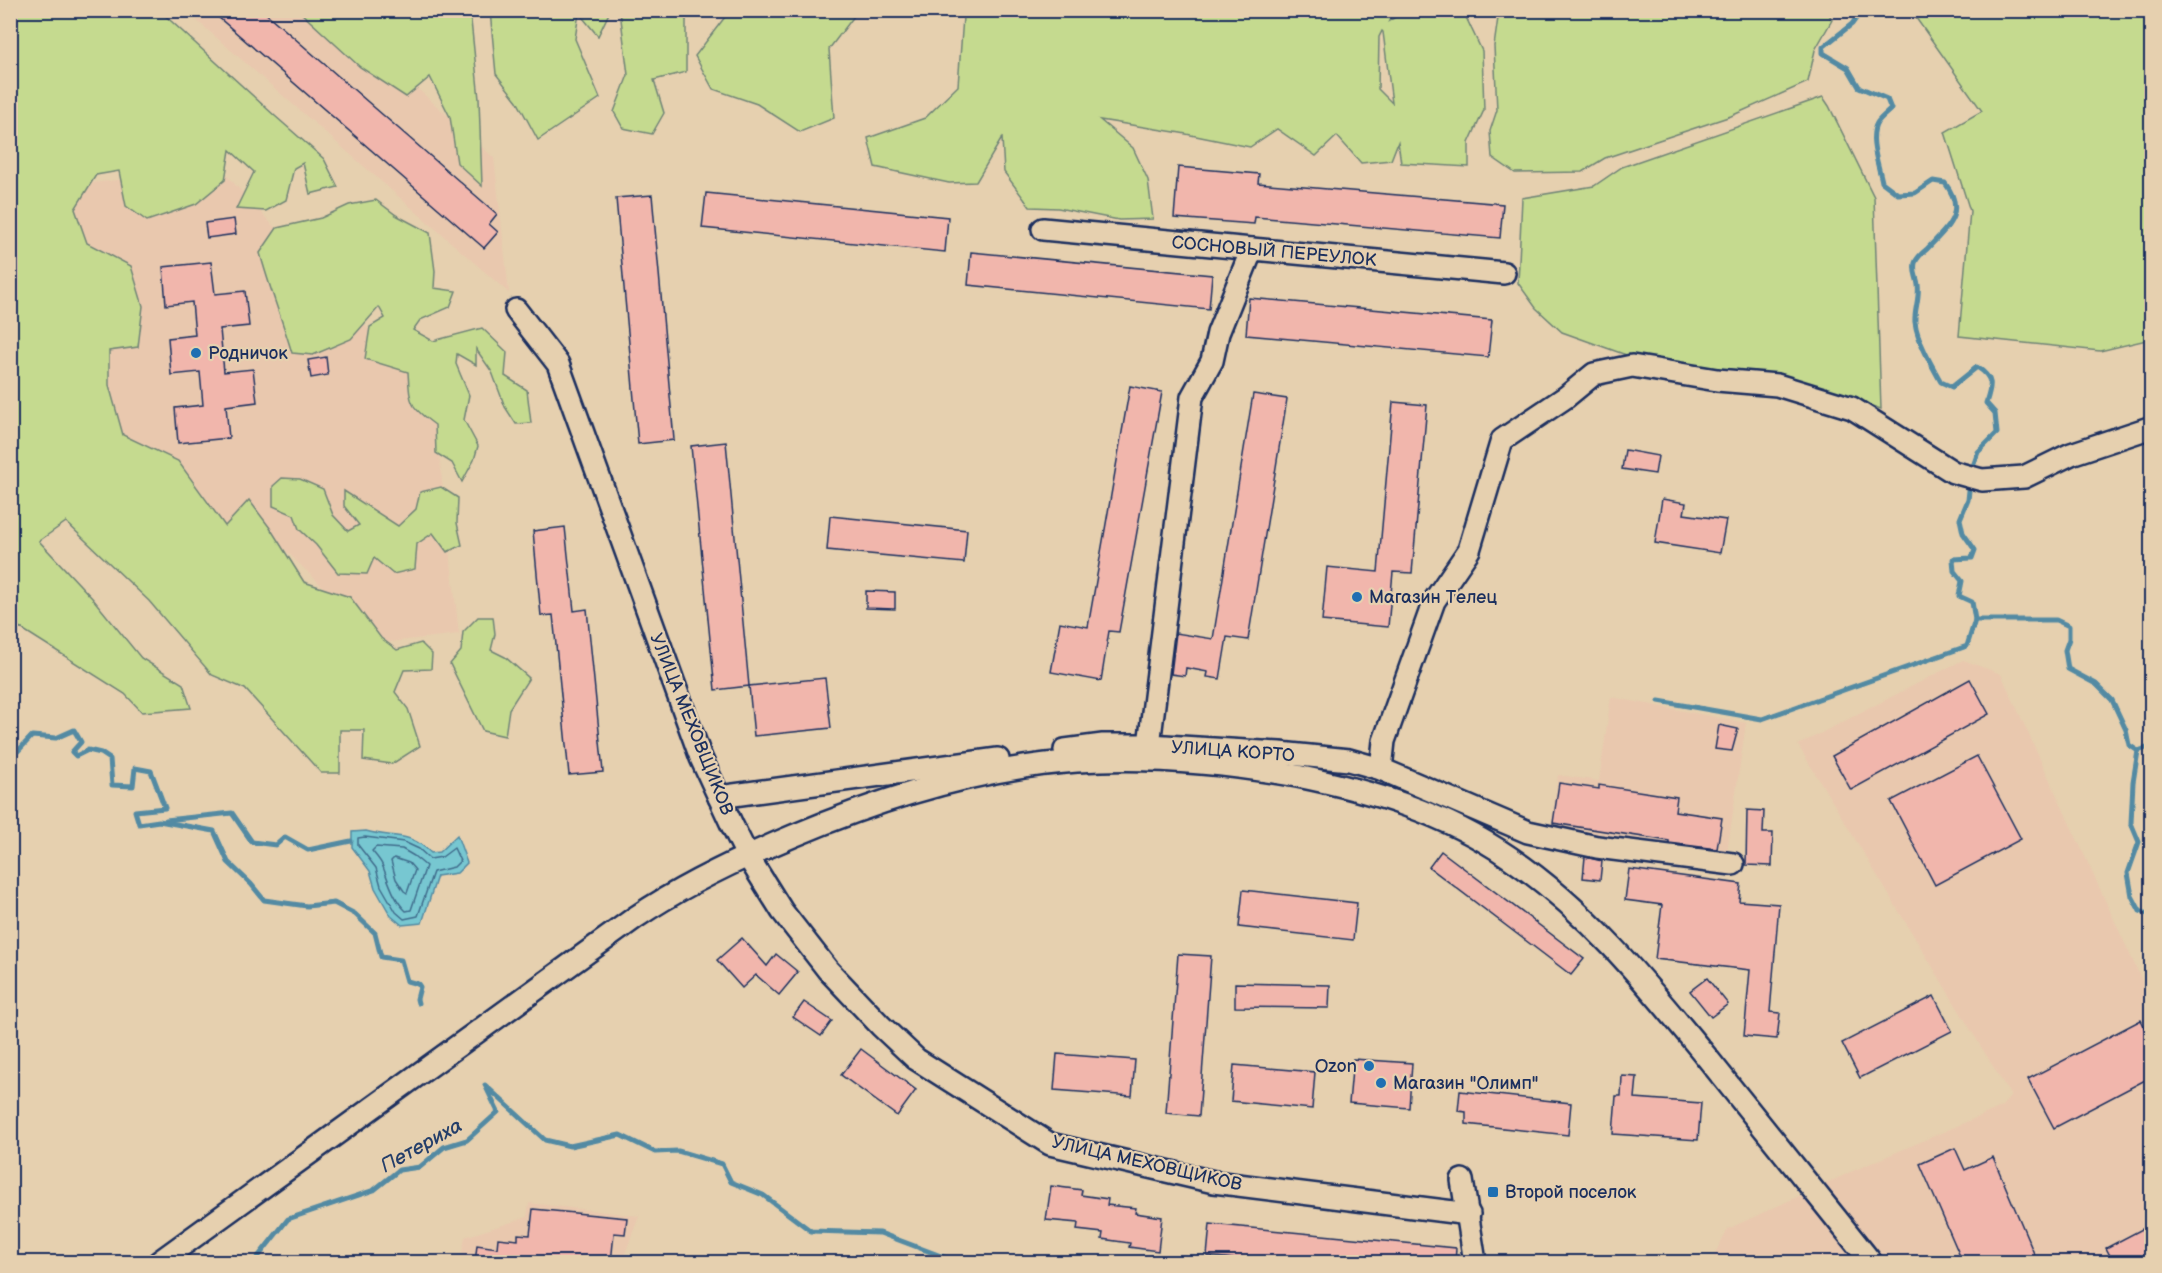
<svg xmlns="http://www.w3.org/2000/svg" width="2162" height="1273" viewBox="0 0 2162 1273" font-family="'Balsamiq Sans',sans-serif">
	<rect width="100%" height="100%" fill="#e6d0af"/>
	<filter id="ink" filterUnits="userSpaceOnUse"><feTurbulence type="fractalNoise" baseFrequency=".0167" numOctaves="2"/><feDisplacementMap in="SourceGraphic" scale="12" xChannelSelector="R" yChannelSelector="G"/><feConvolveMatrix kernelMatrix="1 2 1 2 8 2 1 2 1" color-interpolation-filters="sRGB"/></filter>
	<g filter="url(#ink)">
		<g fill="#e9c8ae">
			<path d="M186 11H332L494 158 509 293Z"/>
			<path d="M220 168 433 399 459 634 380 643 265 530 187 535 43 410 67 186Z"/>
			<path d="M1963 660 2001 674 2151 1000V1262H1716L1714 1255 1728 1229 1853 1171 2001 1107 2011 1096 1798 745Z"/>
			<path d="M1611 697 1746 723 1727 853 1551 827 1558 775 1599 781Z"/>
			<path d="M529 1203 639 1216 622 1262H460L465 1237 527 1217Z"/>
		</g>
		<g fill="#c5da8f" stroke="#708476" stroke-width="1.5" fill-rule="evenodd">
			<path d="M1827 10 1832 20 1815 50 1808 82 1731 116 1605 158 1582 172 1515 173 1492 157 1490 131 1497 110 1494 46 1499 11Z"/>
			<path d="M10 11H160L275 116 324 159 338 187 310 194 303 163 294 168 286 200 266 211 236 209 254 172 230 150 225 180 196 204 147 221 126 206 119 171 96 175 75 209 87 243 131 266 143 306 138 347 109 351V385L123 435 178 461 225 526 249 500 270 528 304 582 350 597 381 638 397 650 421 643 432 654 431 669 404 670 395 692 408 709 420 746 392 764 363 760 364 730H340V773H321L245 689 212 675 149 601 66 522 39 541 93 599 141 658 183 684 191 708 142 712 125 694 11 622Z"/>
			<path d="M299 11H470L479 99 482 186 457 163 450 117 430 77 406 97 360 67Z"/>
			<path d="M490 11H610L598 36 579 13 575 39 600 98 538 140 517 101 496 74Z"/>
			<path d="M620 11H686V72L654 80 664 113 652 134 623 128 614 112 628 75Z"/>
			<path d="M725 11H858L829 49 834 118 800 132 757 104 713 89 695 56 725 17Z"/>
			<path d="M961 11H1394L1389 21 1405 11H1463L1482 51 1484 110 1469 143V167L1401 163 1398 142 1391 160 1361 163 1337 136 1316 156 1277 129 1250 147 1181 133 1100 120 1133 148 1148 180 1153 219 1119 220 1058 208 1030 207 1004 172 1002 138 976 182 949 183 875 167 868 138 925 118 958 86 963 17ZM1382 31 1383 32 1392 103 1378 89 1379 37Z"/>
			<path d="M1911 11H2151V339L2100 351 1959 336 1970 211 1945 132 1982 111Z"/>
			<path d="M1823 97 1829 106 1874 197 1881 409 1781 376 1719 374 1629 356 1562 332 1536 308 1518 283 1522 198 1594 186 1622 167Z"/>
			<path d="M376 200 396 215 430 233 435 271 434 288 456 291 450 307 420 320 413 330 433 341 482 328 507 352 505 376 527 390 531 423 516 424 505 407 492 372 476 349V365L457 354 456 364 469 395 464 420 478 446 474 460 462 482 452 463 436 453 435 425C409 406 410 404 408 372L365 359 370 327 385 318 379 307 351 339 313 355 292 353C282 319 269 287 260 253L277 228 321 218 349 205Z"/>
			<path d="M282 478 300 479 323 489 333 515 348 531 359 525 344 506V491L398 526 416 509 420 492 441 487 458 498 457 523 462 545 447 552 433 533 417 544 415 569 393 574 374 558 367 574 338 573 316 545 299 529 294 515 273 506V486Z"/>
			<path d="M478 617H493L495 634 491 650 505 657 529 678 509 709 505 736 483 731 450 664 461 651 463 632Z"/>
		</g>
		<path fill="#77c7d1" stroke="#528aa3" stroke-width="1.5" d="M366 831C393 839 408 830 431 853L439 852 457 835 467 863 457 873 437 876 422 923 402 925 391 916 375 888 370 871 352 847V832Z"/>
		<g fill="none" stroke-linecap="round" stroke-linejoin="round">
			<g stroke="#406c8c" stroke-width="1.5">
				<path d="M365 837 404 842 419 849 430 859 442 857 454 848 460 861 454 867 433 872 418 916 404 919 396 912 381 886 376 868 358 845V838Z"/>
				<path d="M376 847 402 849 414 856 426 866 411 910 406 911C394 900 389 882 383 867 381 861 376 856 372 851Z"/>
				<path d="M394 858 409 863 415 870 407 893 404 891 396 879 391 861Z"/>
			</g>
			<g stroke="#528aa3" stroke-width="5">
				<path d="M1862 10 1852 24 1823 47V53L1848 68 1859 87 1887 99 1891 109C1887 113 1880 118 1877 123 1868 138 1879 166 1882 182L1898 194 1915 193 1933 181 1945 183C1967 212 1948 227 1927 249 1922 253 1917 257 1915 263 1913 273 1917 276 1918 285 1920 298 1914 310 1915 322 1917 340 1932 366 1941 382L1952 387 1977 367C1994 378 1992 385 1986 403L1995 413 1997 433 1978 452 1971 472"/>
				<path d="M1970 481 1968 500 1960 519 1963 533 1975 550 1972 558 1953 559 1954 571 1962 581 1959 596 1972 602 1975 620H2056L2069 626V639L2065 650 2068 669 2096 684 2112 700 2126 730 2129 745 2138 751"/>
				<path d="M1659 701 1762 719 1967 646 1975 620"/>
				<path d="M2138 751 2133 782 2131 823 2139 842 2128 873 2132 896 2140 911 2152 916"/>
				<path d="M2138 751 2152 746"/>
				<path d="M10 754 18 751 32 736 56 738 74 730 81 742 72 752 76 756 88 750 101 753 110 759 112 785 133 786 135 768 151 771 165 808 135 811 139 824 159 821 214 831 228 862 251 884 264 900 307 906 334 903 355 914 375 933 381 957 401 960 407 981 418 984 420 987 417 999 418 1003"/>
				<path d="M166 820 232 813 252 842 276 845 285 837 308 850 351 841"/>
				<path d="M254 1262 288 1219 374 1190 399 1170 420 1167 444 1147 467 1140 498 1112 485 1085 545 1140 570 1146 620 1135 655 1152 678 1151 722 1164 731 1182 763 1195 811 1231 880 1233 949 1259 950 1262"/>
			</g>
		</g>
		<g fill="#f1b6ac" stroke="#1b2f5e" stroke-width="1.5">
			<path d="M210 10H262L497 214 489 224 498 232 484 248Z"/>
			<path d="M1178 167 1259 174 1258 183 1503 204 1500 238 1255 217 1254 224 1174 218Z"/>
			<path d="M706 193 948 217 945 252 702 228Z"/>
			<path d="M652 195 674 440 638 444 616 198Z"/>
			<path d="M234 219 236 234 207 238 205 223Z"/>
			<path d="M971 252 1212 275 1209 309 968 285Z"/>
			<path d="M211 262 215 294 245 291 249 326 220 329 224 372 253 369 257 402 226 406 229 438 178 443 175 408 203 405 200 372 171 375 168 338 195 335 192 302 166 305 163 267Z"/>
			<path d="M1249 298 1492 320 1488 357 1246 335Z"/>
			<path d="M326 357 328 375 311 378 308 360Z"/>
			<path d="M1130 386 1162 392 1119 632 1109 631 1101 681 1051 672 1060 622 1088 627Z"/>
			<path d="M1253 394 1287 399 1248 640 1227 637 1220 679 1207 677 1208 672 1186 668 1185 676 1171 674 1176 633 1213 639Z"/>
			<path d="M1393 402 1427 405 1412 573 1393 572 1388 627 1322 621 1327 567 1378 572Z"/>
			<path d="M726 442 749 686 715 690 691 446Z"/>
			<path d="M1625 450 1658 456 1655 474 1622 469Z"/>
			<path d="M1662 499 1686 503 1684 514 1726 520 1720 553 1655 543Z"/>
			<path d="M830 516 967 530 964 563 827 550Z"/>
			<path d="M565 527 574 611 587 609 603 772 569 775 553 615 541 616 533 531Z"/>
			<path d="M866 591 895 592V609L866 608Z"/>
			<path d="M825 678 831 728 754 736 749 686Z"/>
			<path d="M1970 679 1989 714 1851 790 1832 756Z"/>
			<path d="M1719 725 1738 729 1732 751 1715 749Z"/>
			<path d="M1977 756 2021 839 1935 885 1891 801Z"/>
			<path d="M1559 783 1599 789V785L1677 797 1675 811 1722 818 1717 849 1669 843V841L1553 823Z"/>
			<path d="M1747 810 1764 811 1763 833H1773L1772 866 1746 865Z"/>
			<path d="M1441 851 1584 959 1571 975 1429 867Z"/>
			<path d="M1585 857 1602 861 1600 880 1583 878Z"/>
			<path d="M1629 869 1741 884 1739 901 1779 904 1770 1012 1780 1013 1777 1039 1744 1036 1750 970 1655 959 1662 905 1625 900Z"/>
			<path d="M1243 890 1357 903 1353 940 1239 927Z"/>
			<path d="M742 938 767 966 776 954 798 972 779 995 756 975 742 988 717 960Z"/>
			<path d="M1178 954 1211 956 1199 1116 1166 1113Z"/>
			<path d="M1707 978 1728 1004 1711 1017 1690 991Z"/>
			<path d="M1235 983 1330 985 1329 1008 1235 1007Z"/>
			<path d="M1934 996 1952 1031 1860 1078 1842 1043Z"/>
			<path d="M804 1002 832 1021 821 1036 793 1017Z"/>
			<path d="M2141 1020 2151 1039V1077L2054 1128 2028 1079Z"/>
			<path d="M861 1049 916 1090 897 1116 841 1075Z"/>
			<path d="M1057 1054 1135 1060 1132 1096 1054 1090Z"/>
			<path d="M1353 1059 1412 1063 1409 1108 1349 1103Z"/>
			<path d="M1234 1065 1315 1072 1312 1109 1231 1101Z"/>
			<path d="M1622 1076 1637 1077 1635 1098 1701 1103 1698 1140 1613 1134 1616 1096H1621Z"/>
			<path d="M1460 1091 1571 1103 1568 1135 1466 1124V1112L1458 1111Z"/>
			<path d="M1955 1148 1965 1170 1993 1157 2038 1263H1963L1920 1164Z"/>
			<path d="M1051 1186 1082 1190 1081 1195 1108 1199 1107 1205 1136 1208 1135 1213 1162 1217 1158 1251 1129 1247 1130 1243 1102 1239 1103 1233 1077 1230 1078 1223 1046 1220Z"/>
			<path d="M533 1209 627 1218 625 1234 614 1233 611 1263H475L477 1245 497 1248 498 1238 518 1240V1234L530 1235Z"/>
			<path d="M1210 1224 1456 1248 1455 1263H1270L1207 1256Z"/>
			<path d="M2146 1227 2151 1238V1263H2114L2106 1248Z"/>
		</g>
		<g fill="none" stroke-linecap="round" stroke-linejoin="round">
			<defs>
				<g id="minor">
					<path d="M1043 229 1504 273"/>
					<path d="M516 310 558 364 701 758 732 825 747 855 782 911 828 970 881 1026 916 1059 1050 1144 1214 1182 1469 1214"/>
					<path d="M1149 745 1192 397 1212 361 1218 333 1252 249"/>
					<path d="M1065 750 1103 745H1149L1280 753 1349 760 1381 769 1528 832 1597 847 1733 864"/>
					<path d="M1381 769 1384 741 1434 601 1469 550 1502 440 1566 397 1594 374 1632 366 1717 380 1777 385 1852 408 1953 472 1982 480 2024 477 2071 454 2152 427"/>
					<path d="M719 797 998 759"/>
					<path d="M1462 1180 1475 1262"/>
					<path d="M159 1262 636 917C685 884 738 859 793 836 883 798 978 768 1077 761 1150 756 1225 763 1297 776 1372 791 1445 813 1509 857 1587 910 1646 983 1705 1055 1761 1124 1816 1193 1871 1262"/>
				</g>
			</defs>
			<use href="#minor" stroke="#1b2f5e" stroke-width="26"/>
			<use href="#minor" stroke="#e6d0af" stroke-width="21"/>
		</g>
	</g>
	<g fill="#1f6fb2" stroke="#e6d0af" stroke-width="2">
		<circle cx="196" cy="353" r="6"/>
		<circle cx="1357" cy="597" r="6"/>
		<circle cx="1369" cy="1066" r="6"/>
		<circle cx="1381" cy="1083" r="6"/>
		<rect x="1487" y="1186" width="12" height="12" rx="3"/>
	</g>
	<g text-anchor="middle" stroke-width="4.5" stroke-linejoin="round" paint-order="stroke">
		<g font-size="18" fill="#1b2f5e" stroke="#e6d0af">
			<text transform="translate(1274 251) rotate(5)" y="6">СОСНОВЫЙ ПЕРЕУЛОК</text>
			<text transform="translate(692 724) rotate(68)" y="6">УЛИЦА МЕХОВЩИКОВ</text>
			<text transform="translate(1233 751) rotate(4)" y="6">УЛИЦА КОРТО</text>
			<text transform="translate(1147 1163) rotate(13)" y="6">УЛИЦА МЕХОВЩИКОВ</text>
		</g>
		<g font-size="18" fill="#1b2f5e" stroke="#e6d0af" text-anchor="start">
			<text x="208" y="359">Родничок</text>
			<text x="1369" y="603">Магазин Телец</text>
			<text x="1357" y="1072" text-anchor="end">Ozon</text>
			<text x="1393" y="1089">Магазин "Олимп"</text>
			<text x="1505" y="1198">Второй поселок</text>
		</g>
		<g font-size="20" font-style="italic" fill="#243e6a" stroke="#e6d0af">
			<text transform="translate(421 1145) rotate(-29)" y="7">Петериха</text>
		</g>
	</g>
	<rect width="2162" height="1273" fill="none" stroke="#e6d0af" stroke-width="36"/>
	<rect x="18" y="18" width="2126" height="1237" fill="none" stroke="#1b2f5e" stroke-width="2" filter="url(#ink)"/>
</svg>
